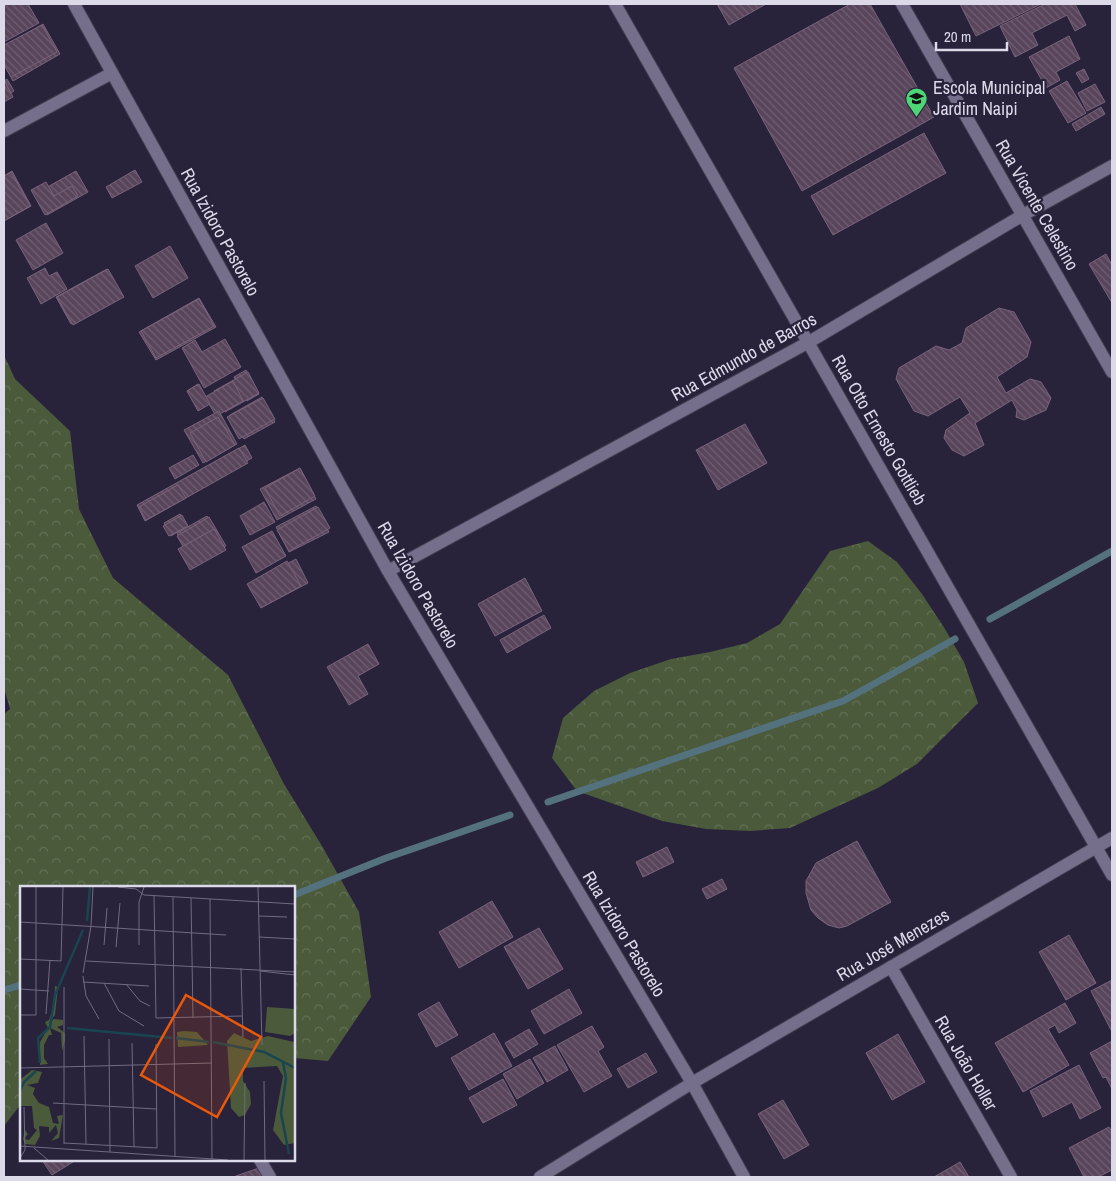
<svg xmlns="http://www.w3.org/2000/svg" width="1116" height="1181" viewBox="0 0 1116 1181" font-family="'Archivo Narrow',sans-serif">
	<defs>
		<pattern id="forest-crowns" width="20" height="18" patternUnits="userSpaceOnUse" patternTransform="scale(1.25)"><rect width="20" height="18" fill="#4a5a3b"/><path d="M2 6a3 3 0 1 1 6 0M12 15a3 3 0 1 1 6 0" fill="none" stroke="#647157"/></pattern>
		<pattern id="building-back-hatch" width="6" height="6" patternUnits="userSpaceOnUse" patternTransform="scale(1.25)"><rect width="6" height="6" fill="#58445b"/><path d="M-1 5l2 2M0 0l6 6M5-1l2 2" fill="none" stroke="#6f5e73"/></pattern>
	</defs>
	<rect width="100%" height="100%" fill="#28223b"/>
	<g fill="url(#forest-crowns)">
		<path d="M4 355 15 379 70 431 79 509 113 578 228 675 284 784 322 846 359 912 371 997 328 1061 294 1058V887H21V1104L4 1126V714L10 709 4 688Z"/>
		<path d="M868 541 897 562 922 594 945 629 964 662 978 703 917 764 878 788 790 828 750 831 706 829 662 821 577 791 552 758 563 718 594 691 630 673 671 659 710 652 747 643 780 624 830 551Z"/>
	</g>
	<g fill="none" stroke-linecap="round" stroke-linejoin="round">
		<g stroke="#54717e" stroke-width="7">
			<path d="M990 619 1112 551"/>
			<path d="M548 802 843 701 955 639"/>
			<path d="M294 895 386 858 510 815"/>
			<path d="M4 990 21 985"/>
		</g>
	</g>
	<g fill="url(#building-back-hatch)" stroke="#78637b">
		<path d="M4 4H28L39 23 4 42Z"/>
		<path d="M717 4H766L729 25Z"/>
		<path d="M850 4H870L934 117 802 191 734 68Z"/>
		<path d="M960 4H1041L976 36Z"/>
		<path d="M1045 4H1075L1086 25 1075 31 1067 15 1032 33 1038 45 1015 57 1000 26Z"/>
		<path d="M43 24 60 54 13 81 4 64V46Z"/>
		<path d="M42 25 57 52 11 77 4 65V45Z"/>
		<path d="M1069 36 1080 59 1056 72 1060 80 1046 88 1029 57Z"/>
		<path d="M1084 69 1089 79 1082 83 1076 73Z"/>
		<path d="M7 79 14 91 4 97V81Z"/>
		<path d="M4 80 13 97 4 102Z"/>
		<path d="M1067 81 1086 113 1068 123 1049 91Z"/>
		<path d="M1095 84 1105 102 1087 111 1078 93Z"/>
		<path d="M1101 107 1105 114 1076 131 1072 124Z"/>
		<path d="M924 133 946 173 833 235 811 196Z"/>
		<path d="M135 170 142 182 112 198 106 187Z"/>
		<path d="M12 171 31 206 4 221V176Z"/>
		<path d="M76 171 88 192 47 215 35 194Z"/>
		<path d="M11 172 30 206 4 221V176Z"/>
		<path d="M46 182 54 196 72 186 78 196 45 215 31 190Z"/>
		<path d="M46 223 63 253 33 270 16 240Z"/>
		<path d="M170 246 188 278 153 298 135 266Z"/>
		<path d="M1106 254 1112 265V303L1089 264Z"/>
		<path d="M45 268 49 276 57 272 67 289 41 304 27 278Z"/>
		<path d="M107 269 122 296 71 324 56 297Z"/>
		<path d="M108 269 124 297 73 325 57 297Z"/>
		<path d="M199 298 216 327 156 360 139 332Z"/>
		<path d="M199 299 214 326 156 358 141 331Z"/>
		<path d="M999 308 1014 312 1031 342 1027 357 997 377 1006 393 1030 379 1041 382 1051 398 1046 410 1024 420 1016 417 1017 410 1012 400 975 423 984 445 964 456 952 450 944 438 946 430 970 413 960 397 928 416 914 411 896 379 899 368 936 346 949 350 962 343 966 328Z"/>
		<path d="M225 339 241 367 204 388 182 348 195 340 202 352Z"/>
		<path d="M246 370 259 394 247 401 234 377Z"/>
		<path d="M248 372 259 393 225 412 214 391Z"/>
		<path d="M233 381 243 401 216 416 205 397Z"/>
		<path d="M198 384 205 396 194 402 187 391Z"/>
		<path d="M199 384 210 404 198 411 187 391Z"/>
		<path d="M262 397 275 422 244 439 230 415Z"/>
		<path d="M263 398 275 419 239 439 227 417Z"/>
		<path d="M219 411 237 444 203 463 184 430Z"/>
		<path d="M218 417 235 445 206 462 190 433Z"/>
		<path d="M745 424 767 463 718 490 696 450Z"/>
		<path d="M245 445 252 458 188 493 181 481Z"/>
		<path d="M239 448 248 463 145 521 137 505Z"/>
		<path d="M193 455 199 465 175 479 169 468Z"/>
		<path d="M300 468 316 499 277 520 260 489Z"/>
		<path d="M300 468 315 496 280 516 265 488Z"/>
		<path d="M178 485 186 498 146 520 139 507Z"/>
		<path d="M264 502 275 522 250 535 240 516Z"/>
		<path d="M316 506 329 532 289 552 276 527Z"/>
		<path d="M318 507 330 528 289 551 277 530Z"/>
		<path d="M180 514 187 526 171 536 164 523Z"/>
		<path d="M182 515 188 526 169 536 163 526Z"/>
		<path d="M207 516 213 525 182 543 177 533Z"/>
		<path d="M209 517 226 546 193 564 177 536Z"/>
		<path d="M214 529 226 550 190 570 178 549Z"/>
		<path d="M272 531 286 556 256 573 242 547Z"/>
		<path d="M296 559 308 583 264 606 252 582Z"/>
		<path d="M287 561 301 586 261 608 247 584Z"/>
		<path d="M525 578 542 611 495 636 478 604Z"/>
		<path d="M544 615 551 628 507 653 500 640Z"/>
		<path d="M368 644 379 664 358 676 368 694 349 705 327 667Z"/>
		<path d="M857 841 891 902 847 926 839 928 828 925 818 918 811 910 806 893V881L816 863Z"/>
		<path d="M667 847 674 862 643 877 636 862Z"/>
		<path d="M722 879 727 889 707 899 702 889Z"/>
		<path d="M492 901 513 937 459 968 439 932Z"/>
		<path d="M539 928 563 969 528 989 504 947Z"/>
		<path d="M1069 935 1096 983 1066 1000 1039 952Z"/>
		<path d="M1112 980V1029L1111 1030 1091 991Z"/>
		<path d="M569 989 582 1013 544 1034 531 1011Z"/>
		<path d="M439 1002 458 1035 436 1047 418 1014Z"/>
		<path d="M1065 1003 1076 1023 1059 1033 1055 1025 1048 1029 1069 1065 1023 1092 995 1043Z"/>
		<path d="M592 1026 604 1047 598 1051 612 1076 584 1092 557 1045Z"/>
		<path d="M529 1029 538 1044 514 1058 505 1043Z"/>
		<path d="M494 1033 512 1066 469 1090 451 1058Z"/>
		<path d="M898 1034 925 1082 892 1100 866 1053Z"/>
		<path d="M1112 1041V1089L1106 1077 1103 1078 1090 1053Z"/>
		<path d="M555 1046 568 1070 547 1082 533 1058Z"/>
		<path d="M646 1053 657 1072 628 1088 617 1069Z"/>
		<path d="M530 1059 544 1083 517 1099 503 1074Z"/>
		<path d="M1079 1065 1101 1108 1080 1119 1072 1102 1043 1117 1030 1091Z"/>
		<path d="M503 1079 517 1105 483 1123 469 1098Z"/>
		<path d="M783 1100 809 1145 784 1159 758 1114Z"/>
		<path d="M1109 1127 1112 1132V1170L1098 1177H1084L1069 1148Z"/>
		<path d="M42 1160H76L52 1175Z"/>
		<path d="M960 1162 969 1177H934Z"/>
		<path d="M259 1168 262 1177H233Z"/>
	</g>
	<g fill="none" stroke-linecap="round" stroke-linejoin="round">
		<defs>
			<g id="street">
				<path d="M74 4 388 571 692 1083 744 1177"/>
				<path d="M615 4 1112 875"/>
				<path d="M902 4 1112 372"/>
				<path d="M4 131 112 73"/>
				<path d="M388 571 809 342 1023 215 1112 166"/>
				<path d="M891 967 1011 1177"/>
				<path d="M260 1160 270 1177"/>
				<path d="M540 1177 692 1083 1112 838"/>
			</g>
		</defs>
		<use href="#street" stroke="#423c51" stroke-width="14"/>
		<use href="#street" stroke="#756f8c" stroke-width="12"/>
	</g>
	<defs>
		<symbol id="school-pin" viewBox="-11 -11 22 30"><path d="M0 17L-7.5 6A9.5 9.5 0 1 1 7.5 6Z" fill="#4dd676" stroke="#28223b"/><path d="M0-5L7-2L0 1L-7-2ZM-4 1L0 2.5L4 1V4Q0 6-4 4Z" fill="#111"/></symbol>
	</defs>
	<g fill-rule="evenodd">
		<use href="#school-pin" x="904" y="86" width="25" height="34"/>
	</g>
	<g text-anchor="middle" stroke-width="4.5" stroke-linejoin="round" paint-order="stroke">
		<g font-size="18" fill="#dcd9e9" stroke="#28223b" text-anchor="start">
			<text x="933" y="94">Escola Municipal<tspan x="933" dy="21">Jardim Naipi</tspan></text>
		</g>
		<g font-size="18" fill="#dcd9e9" stroke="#28223b">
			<text transform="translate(1037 205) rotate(60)" y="6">Rua Vicente Celestino</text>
			<text transform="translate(220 232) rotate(61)" y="6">Rua Izidoro Pastorelo</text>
			<text transform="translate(744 357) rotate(-29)" y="6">Rua Edmundo de Barros</text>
			<text transform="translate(879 430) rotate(60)" y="6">Rua Otto Ernesto Gottlieb</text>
			<text transform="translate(418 585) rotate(60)" y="6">Rua Izidoro Pastorelo</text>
			<text transform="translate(624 934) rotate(59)" y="6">Rua Izidoro Pastorelo</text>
			<text transform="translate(893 945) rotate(-30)" y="6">Rua José Menezes</text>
			<text transform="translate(966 1063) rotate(60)" y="6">Rua João Holler</text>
		</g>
	</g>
	<g transform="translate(20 886)">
		<rect width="275" height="275" fill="#28223b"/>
		<path d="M35 100 38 101 35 129 28 138 34 133 43 134V139L37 141 45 147V155L42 165 41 147 30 142 32 149H29L24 159V172L28 178 20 179V156L28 142 25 136 29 134 34 119ZM247 121 275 123V147L270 150 245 146ZM164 145 177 146 188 159 158 161 157 146ZM214 147 231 155 248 150 274 156 275 257 264 259 253 244 263 190 257 180 223 182V195L230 206 231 218 225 229 219 231 211 222 207 155ZM12 184 22 186 18 197 7 199 15 202 13 208 19 217 29 221 33 237 39 238 37 230 43 229 39 252 31 255 38 247 36 239 29 247V241L19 240 20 250 15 259 5 258 3 253 5 244 8 248 4 253 9 254 17 244 14 242 12 220H0L1 193Z" fill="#4a5a3b"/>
		<path fill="none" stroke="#194550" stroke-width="2.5" d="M67 35 70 1M47 142 152 152M156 152 189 156M193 156 244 166 275 182M20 177 18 152 30 141 35 109 63 44M263 177 266 192 261 227 269 268M0 205 4 196 16 185"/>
		<path fill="none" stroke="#706b81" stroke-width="1" d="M98 1 116 3 124 9 275 18M238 1 242 159M134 10 136 132 222 130M153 11 155 270M171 12 173 132M190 13 192 273M239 30 267 31M0 36 206 49M239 51 275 53M84 59 87 22M119 59V16L124 1M96 61 100 17M0 73 41 75 43 1M66 75 275 86M221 82 223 151M240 85 275 89M63 87 71 40 73 1M63 90 66 110 79 133M63 96 129 100M84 97 99 125 124 140M106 98 120 115 130 120M44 101V258M0 103 29 105M26 128 30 74M0 129H16V1M64 150 66 258M89 153 90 266M112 157 114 261M0 182 192 177M244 195 245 274M33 217 136 223M44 257 137 262 136 158M0 260 208 274M14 262 28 274M0 272 5 264 4 221M224 274 225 197"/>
		<path fill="#e8590c" fill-opacity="0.15" stroke="#e8590c" stroke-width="2.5" d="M166 109 241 151 197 231 121 189Z"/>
		<rect width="275" height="275" fill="none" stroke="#dcd9e9" stroke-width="2.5"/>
	</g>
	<rect width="1116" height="1181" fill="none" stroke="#dcd9e9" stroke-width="10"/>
	<path d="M936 42v8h71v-8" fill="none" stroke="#dcd9e9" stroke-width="2.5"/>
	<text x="944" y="42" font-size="15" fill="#dcd9e9" stroke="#28223b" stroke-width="4" paint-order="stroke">20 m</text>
</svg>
